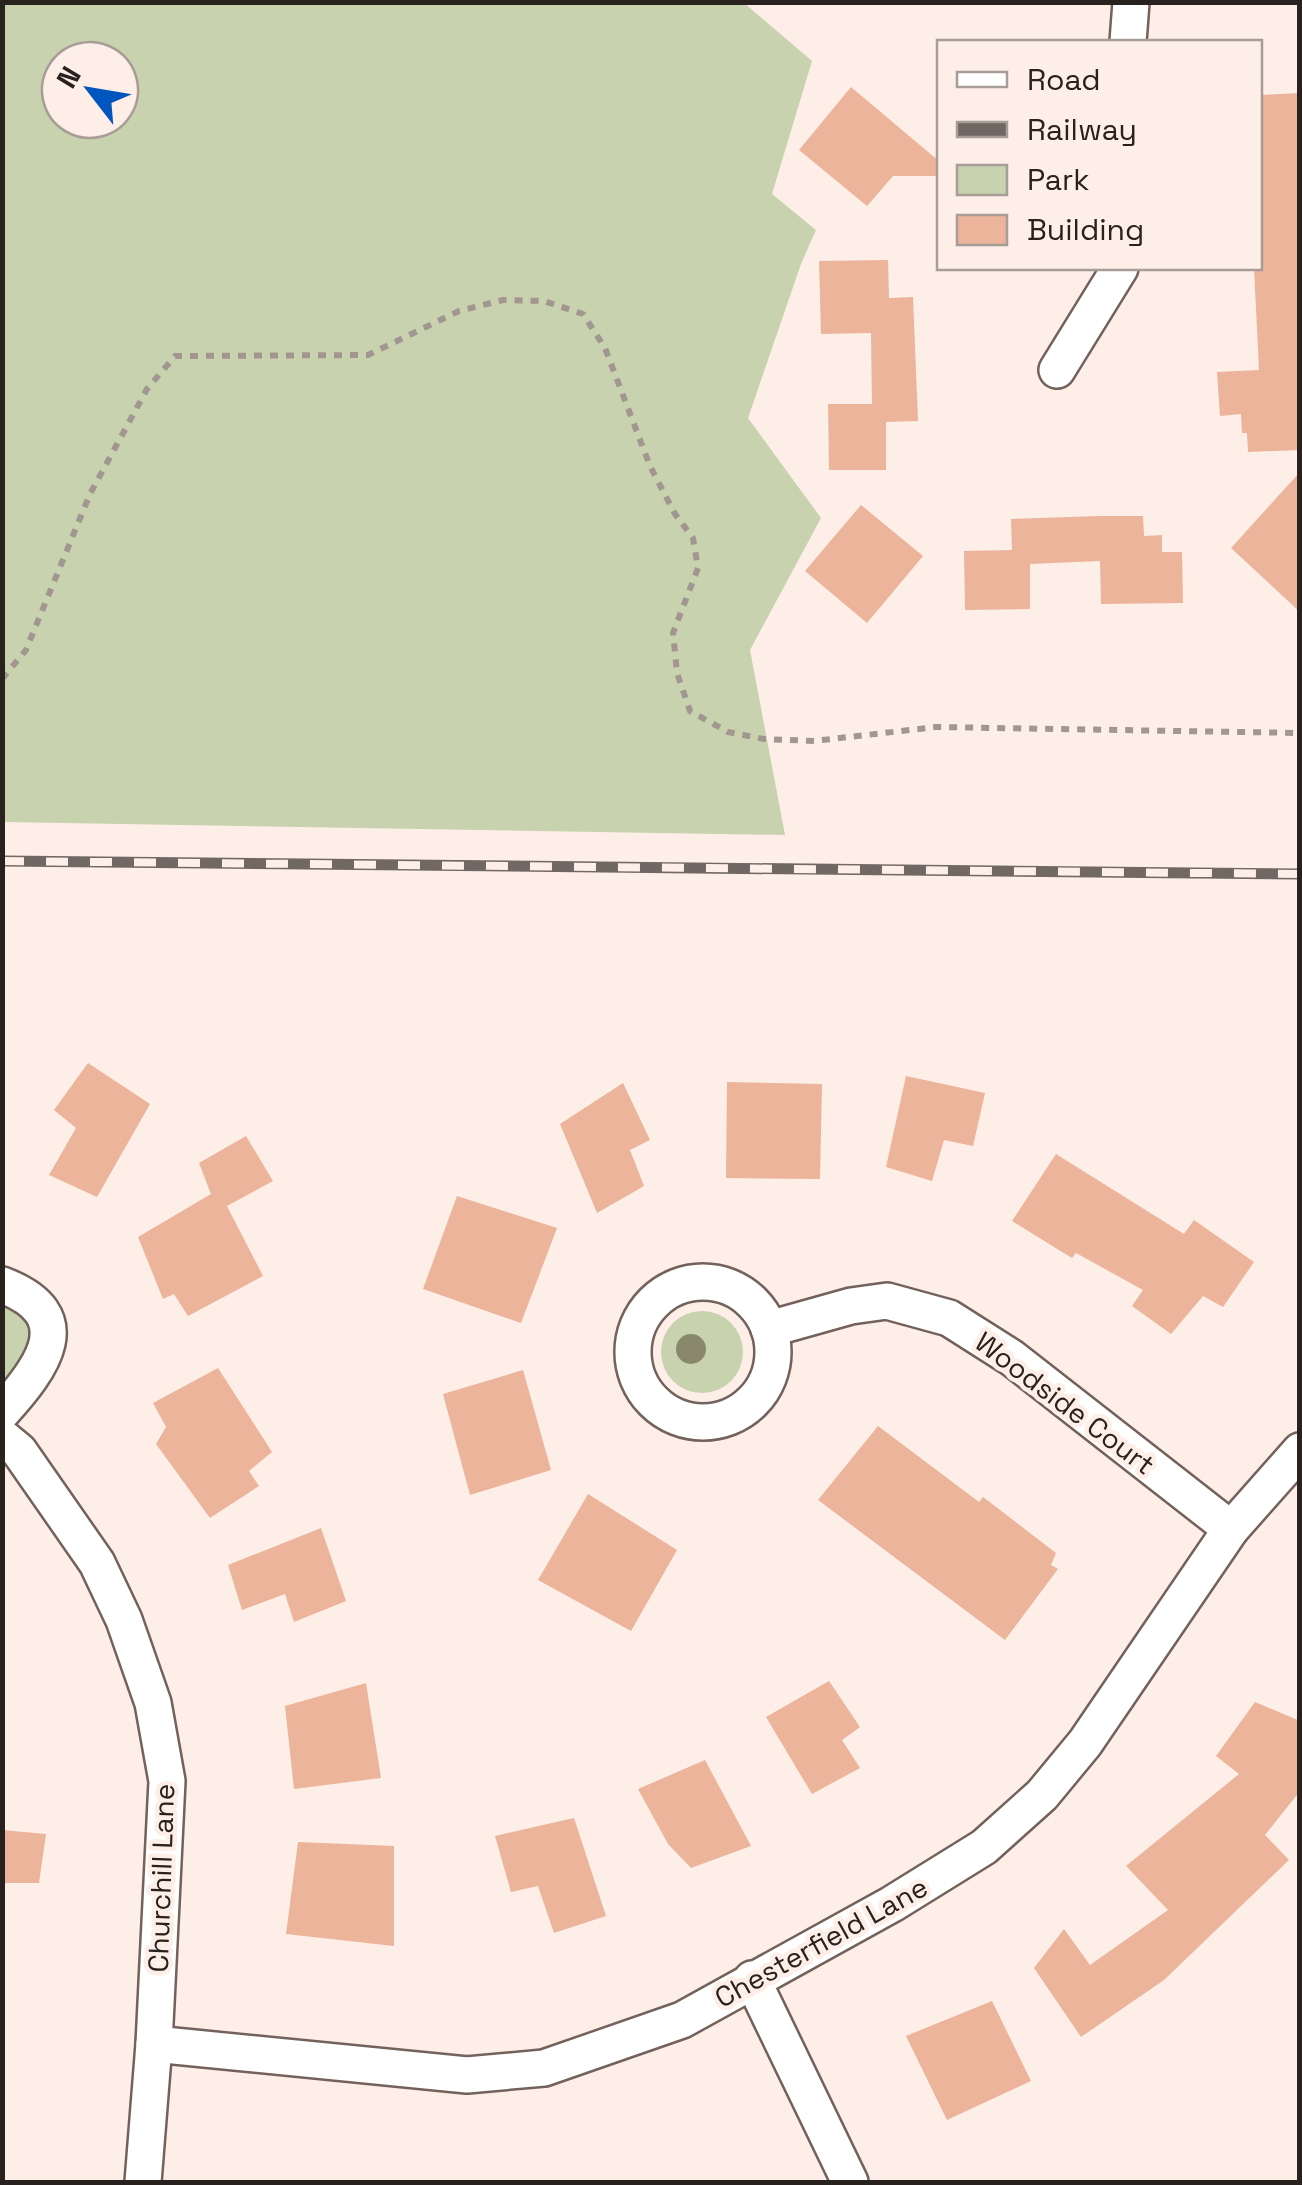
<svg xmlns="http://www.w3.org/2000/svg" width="1302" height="2185" viewBox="0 0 1302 2185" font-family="'Space Grotesk',sans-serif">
	<rect width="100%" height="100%" fill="#fdeee7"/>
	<g fill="#c8d2ae" fill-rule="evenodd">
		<path d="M3 2 744 3 812 61 772 194 816 230 801 264 748 418 821 518 750 650 785 835 3 822ZM60 60H120V120H60Z"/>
		<path d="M3 1304C23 1309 30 1329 32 1348L6 1381H3Z"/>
		<circle cx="702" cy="1352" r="41"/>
	</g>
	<g fill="#ecb49a">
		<path d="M851 87 940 162V176H893L867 206 799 150Z"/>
		<path d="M1300 93V450L1248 452 1247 433H1242L1241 414 1220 416 1217 372 1259 370 1254 268H1260V95Z"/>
		<path d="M888 260 889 298 913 297 918 421 886 422V470H829L828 404H872L871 333 821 334 819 261Z"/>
		<path d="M1300 472V612L1231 548Z"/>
		<path d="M861 505 923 556 867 623 805 571Z"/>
		<path d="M1100 516H1143L1144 536 1162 535V552H1182L1183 603 1101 604 1100 561 1030 564V609L965 610 964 551 1012 550 1011 519Z"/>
		<path d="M88 1063 150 1104 97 1197 49 1175 76 1128 54 1110Z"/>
		<path d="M906 1076 985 1093 973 1146 944 1140 932 1181 886 1167Z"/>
		<path d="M727 1082 822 1084 820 1179 726 1178Z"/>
		<path d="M623 1083 650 1140 630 1150 644 1186 597 1213 560 1124Z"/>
		<path d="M246 1136 273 1181 227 1206 263 1276 188 1316 174 1294 163 1299 138 1237 211 1194 199 1163Z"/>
		<path d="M1056 1154 1184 1234 1194 1220 1254 1262 1223 1307 1203 1296 1171 1334 1132 1306 1143 1290 1076 1253 1072 1258 1012 1221Z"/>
		<path d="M457 1196 557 1228 521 1323 423 1289Z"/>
		<path d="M218 1368 272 1452 249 1471 259 1486 210 1518 156 1444 166 1427 153 1403Z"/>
		<path d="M523 1370 551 1470 470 1495 443 1394Z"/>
		<path d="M878 1426 979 1502 983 1497 1056 1553 1051 1565 1058 1569 1005 1640 818 1500Z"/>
		<path d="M588 1494 677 1550 631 1631 538 1580Z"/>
		<path d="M321 1528 346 1601 294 1622 285 1594 242 1610 228 1565Z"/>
		<path d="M829 1681 860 1727 842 1740 860 1768 812 1794 766 1717Z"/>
		<path d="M366 1683 381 1778 294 1789 285 1706Z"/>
		<path d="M1255 1702 1300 1721V1791L1265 1835 1289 1860 1164 1980 1081 2037 1034 1968 1064 1929 1090 1965 1168 1910 1126 1866 1239 1774 1216 1756Z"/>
		<path d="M705 1760 751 1846 691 1868 668 1844 638 1789Z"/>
		<path d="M574 1818 606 1916 554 1933 538 1886 511 1892 495 1836Z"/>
		<path d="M2 1830 46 1834 39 1883H2Z"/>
		<path d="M298 1842 394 1846V1946L286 1934Z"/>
		<path d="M992 2001 1031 2081 947 2120 906 2036Z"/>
	</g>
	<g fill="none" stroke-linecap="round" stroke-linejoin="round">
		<defs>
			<g id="minor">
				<path d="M1128 42 1131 2"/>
				<path d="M1057 370 1120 268"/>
				<circle cx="703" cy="1352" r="70"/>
				<path d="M2 1285C82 1315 42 1368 2 1412"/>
				<path d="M769 1329 851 1306 887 1301 949 1318 1012 1358 1231 1529"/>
				<path d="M2 1437 19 1451 97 1563 124 1620 153 1703 167 1781 154 2044 143 2182"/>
				<path d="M752 1979 850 2182"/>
				<path d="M154 2044 467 2075 544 2068 682 2020 892 1904 984 1847 1042 1795 1085 1743 1231 1529 1300 1451"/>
			</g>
		</defs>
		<use href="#minor" stroke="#73625b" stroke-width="40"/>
		<path stroke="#a19690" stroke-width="6" stroke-dasharray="8 8" stroke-linecap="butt" d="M2 679 26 650 90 494 147 389 175 356 368 355 459 311 503 300 544 301 583 314 605 348 650 466 675 514 693 538 698 568 673 633 677 673 690 711 728 732 764 739 814 741 936 727 1300 733"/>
		<use href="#minor" stroke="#fff" stroke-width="35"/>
		<defs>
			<path id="rail" d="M2 861 1300 874"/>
		</defs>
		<use href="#rail" stroke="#716863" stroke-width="11"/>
		<use href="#rail" stroke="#fdeee7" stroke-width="8" stroke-dasharray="22" stroke-linecap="butt"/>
	</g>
	<circle fill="#89876c" cx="691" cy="1349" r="15"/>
	<g text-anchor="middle" stroke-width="9" stroke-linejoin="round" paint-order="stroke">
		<g font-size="28" fill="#28211e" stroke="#fdeee7">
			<text transform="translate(1065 1403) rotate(37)" y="10">Woodside Court</text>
			<text transform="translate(161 1878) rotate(-88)" y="10">Churchill Lane</text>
			<text transform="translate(821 1942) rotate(-29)" y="10">Chesterfield Lane</text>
		</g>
	</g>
	<rect width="1302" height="2185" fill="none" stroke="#28211e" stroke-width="10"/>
	<rect x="937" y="40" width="325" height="230" fill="#fdeee7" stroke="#a89c97" stroke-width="2.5"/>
	<rect x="957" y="72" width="50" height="15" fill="#ffffff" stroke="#a89c97" stroke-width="2.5"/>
	<text x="1027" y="90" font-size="30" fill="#28211e">Road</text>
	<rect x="957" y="122" width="50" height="15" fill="#716863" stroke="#a89c97" stroke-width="2.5"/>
	<text x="1027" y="140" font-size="30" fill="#28211e">Railway</text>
	<rect x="957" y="165" width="50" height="30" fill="#c8d2ae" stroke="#a89c97" stroke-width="2.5"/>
	<text x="1027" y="190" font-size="30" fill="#28211e">Park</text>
	<rect x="957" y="215" width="50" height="30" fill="#ecb49a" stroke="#a89c97" stroke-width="2.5"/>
	<text x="1027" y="240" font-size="30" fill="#28211e">Building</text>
	<g transform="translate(90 90) rotate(301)"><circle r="48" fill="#fdeee7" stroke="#a89c97" stroke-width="2.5"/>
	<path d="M0-8L18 38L0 25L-18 38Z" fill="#0055be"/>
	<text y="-15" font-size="28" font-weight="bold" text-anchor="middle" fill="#28211e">N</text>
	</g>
</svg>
